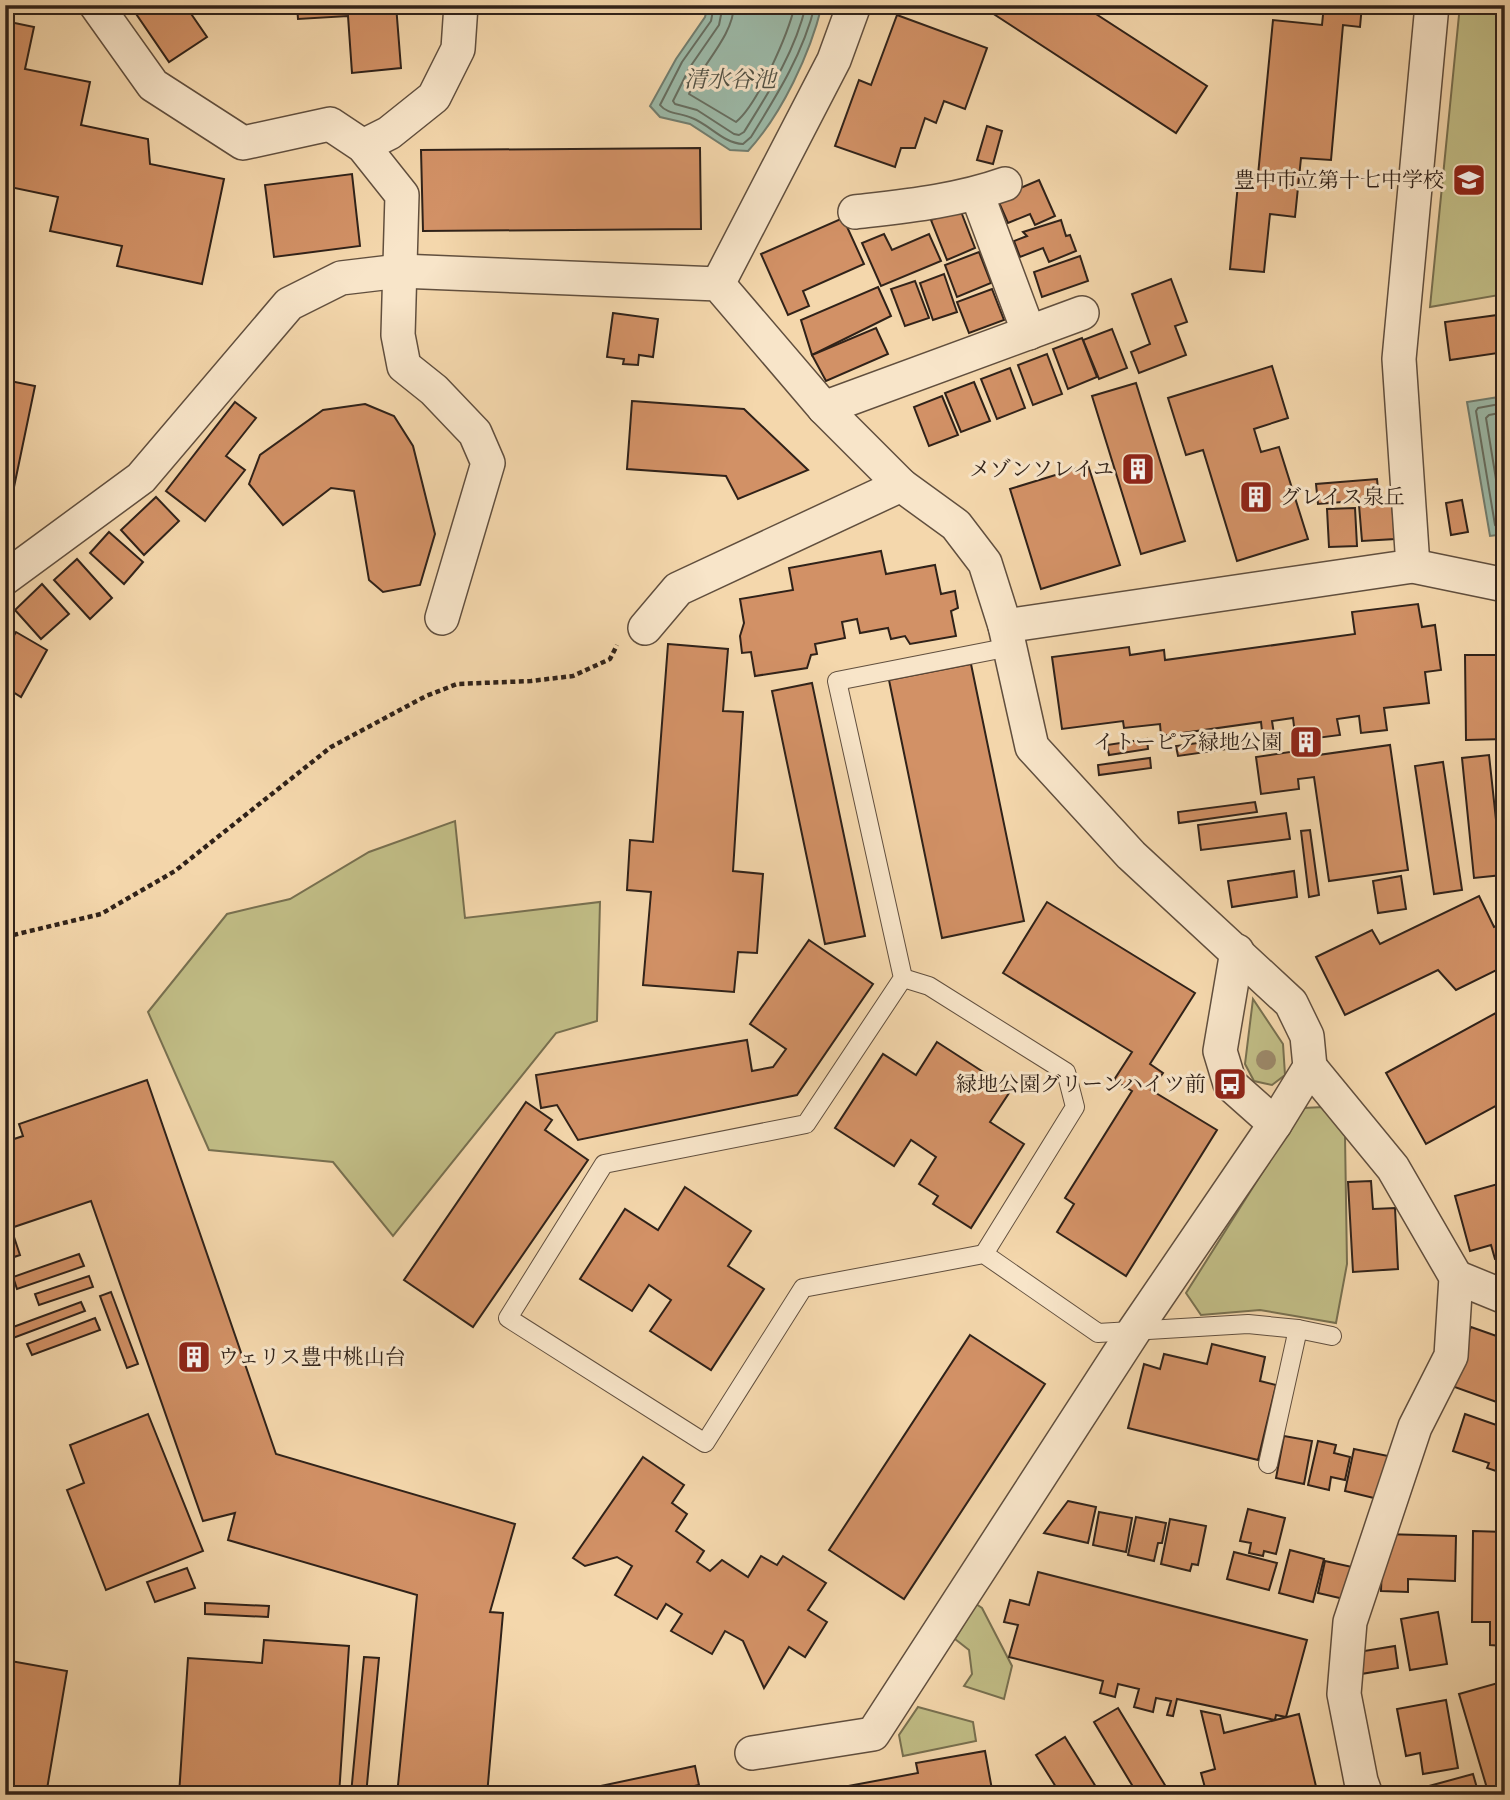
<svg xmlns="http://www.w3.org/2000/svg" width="1510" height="1800" viewBox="0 0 1510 1800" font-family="'IM FELL English','Noto Serif JP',serif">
	<rect width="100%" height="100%" fill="#f4d7ac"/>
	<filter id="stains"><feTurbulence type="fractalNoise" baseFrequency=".00286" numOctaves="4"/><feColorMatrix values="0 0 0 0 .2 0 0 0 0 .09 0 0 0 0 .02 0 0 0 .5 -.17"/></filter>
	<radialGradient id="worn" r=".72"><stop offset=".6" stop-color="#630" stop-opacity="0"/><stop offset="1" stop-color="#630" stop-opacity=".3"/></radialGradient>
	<g fill="#c1bd86" stroke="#787050" stroke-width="2">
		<path d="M1460 5H1505V294L1430 307Z"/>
		<path d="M455 821 465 918 600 902 597 1021 556 1033 393 1236 333 1162 209 1150 148 1012 227 914 290 899 369 852Z"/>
		<path d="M1253 999 1283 1044 1285 1075 1272 1085 1254 1081 1245 1064Z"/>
		<path d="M1324 1107 1345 1136 1347 1264 1336 1323 1260 1310 1201 1315 1186 1293 1303 1108Z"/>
		<path d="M976 1604 982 1608 1012 1666 1004 1699 964 1686 972 1674 969 1650 955 1639Z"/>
		<path d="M918 1707 973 1722 976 1741 903 1756 899 1735Z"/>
	</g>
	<g fill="#9cbaa9" stroke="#717d6f" stroke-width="2">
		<path d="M708 5H822C810 54 782 114 748 151L730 150 690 124 660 117 650 106 676 59 705 17Z"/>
		<path d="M1505 396V534L1490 536 1467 402Z"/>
	</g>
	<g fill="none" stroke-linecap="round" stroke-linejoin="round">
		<g stroke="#666e61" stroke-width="2">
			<path d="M714 5 711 21 682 62 660 105C667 114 681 113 692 118 710 125 723 143 743 144L751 137C777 95 803 54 815 5"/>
			<path d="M723 5 719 25 690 67 673 101 675 104 697 110 734 134 739 135 744 132C769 92 795 52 806 5"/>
			<path d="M734 5C733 37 701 65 689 94L736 122C758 104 788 34 795 5"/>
			<path d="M1505 403 1478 408 1476 411 1495 525 1498 528 1505 527"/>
			<path d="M1505 412 1489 415 1486 418 1502 516 1505 518"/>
		</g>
	</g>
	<g fill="#d29166" stroke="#302219" stroke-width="2">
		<path d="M130 5H185L207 37 169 62Z"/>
		<path d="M297 5H396L401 68 352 73 348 16 298 19Z"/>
		<path d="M993 5H1082L1207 86 1176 133 989 11Z"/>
		<path d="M1324 5H1362L1360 27 1343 25 1331 160 1301 158 1295 217 1270 214 1264 272 1230 269 1239 173 1258 175 1273 20 1322 25Z"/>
		<path d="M897 15 987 48 965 109 944 101 936 123 925 118 915 148H901L895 167 835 146 859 80 871 85Z"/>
		<path d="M5 21 34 27 25 69 90 82 81 125 148 139 150 164 224 179 202 284 117 266 122 246 50 231 58 197 5 186Z"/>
		<path d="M987 126 1002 131 993 164 977 160Z"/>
		<path d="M700 148 701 229 423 231 421 150Z"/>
		<path d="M352 174 360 246 274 257 265 185Z"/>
		<path d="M1039 180 1055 216 1035 225 1030 214 1008 223 997 198Z"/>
		<path d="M960 209 975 248 947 260 931 220Z"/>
		<path d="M843 218 864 264 803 291 809 306 788 315 761 254Z"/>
		<path d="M1061 220 1066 236 1070 235 1076 251 1049 262 1043 248 1020 257 1014 241 1027 236 1023 232Z"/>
		<path d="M884 234 892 250 929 234 941 261 881 286 862 243Z"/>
		<path d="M979 252 991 283 957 297 945 265Z"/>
		<path d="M1080 256 1088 281 1042 297 1034 272Z"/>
		<path d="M944 274 957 312 933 320 920 283Z"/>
		<path d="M1171 279 1187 322 1175 326 1186 355 1139 373 1131 352 1150 344 1132 294Z"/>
		<path d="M915 281 929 318 905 326 891 289Z"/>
		<path d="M878 287 891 316 812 355 801 320Z"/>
		<path d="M992 289 1004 320 969 333 957 302Z"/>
		<path d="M613 313 658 319 653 357 639 355 638 365 623 364 624 359 607 357Z"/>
		<path d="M1505 314V352L1450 360 1445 322Z"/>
		<path d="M876 328 888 354 826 381 812 355Z"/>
		<path d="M1112 329 1127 368 1099 379 1083 340Z"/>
		<path d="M1082 338 1097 377 1068 389 1053 349Z"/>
		<path d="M1047 354 1062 394 1033 405 1018 365Z"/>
		<path d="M1272 366 1288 418 1254 429 1261 452 1279 447 1308 539 1237 561 1203 450 1186 455 1168 398Z"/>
		<path d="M1010 368 1025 408 997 419 981 379Z"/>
		<path d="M5 380 35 386 14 487 5 485Z"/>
		<path d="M974 382 990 421 961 432 945 393Z"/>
		<path d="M1136 383 1185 541 1141 554 1092 396Z"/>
		<path d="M942 396 958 435 929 446 914 407Z"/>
		<path d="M632 401 744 409 808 470 738 499 726 476 627 469Z"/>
		<path d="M235 402 256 418 226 456 245 470 205 521 166 491Z"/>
		<path d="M365 404 394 416 413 446 435 534 420 585 383 592 369 580 354 491 331 488 283 525 249 484 260 455 323 410Z"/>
		<path d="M1088 465 1120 565 1041 589 1010 489Z"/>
		<path d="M1377 479 1379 499 1318 504 1316 484Z"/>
		<path d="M156 497 179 521 144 555 121 530Z"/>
		<path d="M1462 500 1468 532 1451 535 1446 503Z"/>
		<path d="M1392 503 1395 539 1362 541 1359 505Z"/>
		<path d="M1355 508 1357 546 1329 547 1327 509Z"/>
		<path d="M109 532 143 562 124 584 90 553Z"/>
		<path d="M881 551 886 574 935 565 941 594 955 591 958 608 951 611 956 636 910 644 905 636 891 639 888 628 860 633 857 619 842 622 845 638 815 644 817 654 811 655 807 668 755 676 751 652 742 653 740 636 744 623 740 599 793 590 789 568Z"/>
		<path d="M77 559 112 598 90 619 54 580Z"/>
		<path d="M42 584 69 614 41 639 15 610Z"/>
		<path d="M1418 604 1422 627 1435 625 1441 670 1425 672 1429 703 1384 708 1387 730 1361 733 1359 716 1337 719 1340 735 1316 738 1318 755 1390 745 1408 870 1329 881 1314 777 1298 779 1299 789 1261 794 1256 757 1297 751 1293 718 1272 721 1276 748 1264 750 1261 722 1161 736 1160 724 1124 728 1123 721 1062 729 1052 657 1129 647 1130 655 1164 650 1165 660 1355 634 1352 612Z"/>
		<path d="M16 632 47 650 21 697 5 687V651Z"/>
		<path d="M668 644 728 649 723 711 743 712 733 871 763 874 757 953 738 952 734 992 643 985 651 892 627 890 630 840 653 842Z"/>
		<path d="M1465 655H1505V739L1466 740Z"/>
		<path d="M971 664 1024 921 942 938 889 680Z"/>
		<path d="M812 683 865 936 825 944 772 691Z"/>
		<path d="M1248 736 1249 746 1178 756 1176 746Z"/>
		<path d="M1147 739 1148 749 1109 755 1107 745Z"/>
		<path d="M1489 755 1502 875 1474 878 1462 758Z"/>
		<path d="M1150 758 1151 768 1099 775 1098 765Z"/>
		<path d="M1443 762 1462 890 1434 894 1415 766Z"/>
		<path d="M1255 802 1257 812 1179 823 1178 812Z"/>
		<path d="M1286 813 1290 839 1201 850 1198 825Z"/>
		<path d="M1310 830 1319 895 1309 897 1301 831Z"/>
		<path d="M1294 871 1297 897 1232 907 1228 881Z"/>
		<path d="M1401 876 1406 909 1378 913 1373 881Z"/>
		<path d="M1479 896 1494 927 1505 922V966L1456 990 1438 970 1345 1015 1316 957 1372 930 1380 944Z"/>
		<path d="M1047 902 1195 993 1150 1064 1163 1073 1151 1090 1217 1130 1126 1276 1057 1232 1074 1204 1065 1198 1132 1091 1114 1080 1132 1052 1003 973Z"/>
		<path d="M809 940 873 984 797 1095 578 1140 557 1105 541 1108 536 1075 747 1040 752 1071 773 1067 786 1049 750 1024Z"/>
		<path d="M1505 1008V1101L1426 1144 1386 1073Z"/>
		<path d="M937 1042 1011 1090 990 1122 1024 1144 971 1228 933 1204 938 1196 919 1184 936 1157 911 1140 894 1166 835 1128 883 1054 916 1075Z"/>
		<path d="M147 1080 276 1454 515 1524 490 1612 503 1613 487 1795H397L417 1595 228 1540 235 1513 203 1521 91 1201 11 1228 20 1255 5 1260V1142L23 1136 19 1124Z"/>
		<path d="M526 1102 552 1120 545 1130 588 1160 473 1327 404 1280Z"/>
		<path d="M1371 1181 1373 1209 1395 1208 1398 1269 1353 1272 1348 1182Z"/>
		<path d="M1505 1182V1264L1495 1259 1491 1245 1470 1251 1455 1196Z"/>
		<path d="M685 1187 751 1231 728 1266 764 1289 711 1370 650 1331 671 1300 649 1285 632 1311 580 1279 625 1209 658 1230Z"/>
		<path d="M79 1254 84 1266 17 1289 13 1277Z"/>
		<path d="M89 1276 93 1287 39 1305 35 1294Z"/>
		<path d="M111 1292 138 1364 127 1368 100 1296Z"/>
		<path d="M81 1302 85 1311 5 1341V1330Z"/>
		<path d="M95 1318 100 1330 32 1355 27 1344Z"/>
		<path d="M1471 1327 1505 1339V1405L1449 1385Z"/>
		<path d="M970 1335 1045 1384 904 1599 829 1550Z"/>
		<path d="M1212 1344 1265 1357 1260 1381 1276 1385 1258 1460 1128 1428 1144 1364 1160 1369 1164 1354 1207 1364Z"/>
		<path d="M148 1414 203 1551 106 1590 67 1490 84 1483 70 1445Z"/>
		<path d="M1465 1414 1505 1428V1474L1487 1468 1489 1463 1453 1451Z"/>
		<path d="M1284 1436 1312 1441 1304 1484 1276 1478Z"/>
		<path d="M1318 1441 1336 1445 1334 1453 1350 1457 1345 1480 1331 1477 1329 1490 1308 1485Z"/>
		<path d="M1354 1449 1388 1456 1378 1499 1345 1491Z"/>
		<path d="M643 1457 684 1485 672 1503 687 1514 676 1531 704 1551 697 1562 710 1571 722 1560 748 1577 761 1556 777 1565 783 1556 826 1583 808 1610 827 1622 805 1657 789 1647 764 1688 743 1641 725 1631 712 1654 671 1631 682 1614 666 1604 657 1619 615 1595 632 1566 617 1557 585 1566 573 1558Z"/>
		<path d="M1068 1501 1096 1507 1088 1543 1044 1533Z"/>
		<path d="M1248 1509 1285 1518 1276 1554 1264 1551 1263 1556 1249 1553 1251 1543 1240 1541Z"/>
		<path d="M1099 1512 1132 1518 1126 1552 1093 1545Z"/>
		<path d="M1136 1517 1166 1523 1162 1543H1158L1154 1561 1128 1555Z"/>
		<path d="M1170 1519 1206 1526 1198 1565 1192 1564 1190 1571 1161 1564Z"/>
		<path d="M1473 1531 1505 1532 1503 1646 1490 1645V1622H1472Z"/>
		<path d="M1383 1534 1456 1536 1455 1581 1408 1579V1592L1381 1591Z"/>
		<path d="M1290 1550 1324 1559 1313 1602 1279 1593Z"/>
		<path d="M1234 1552 1277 1563 1269 1590 1227 1579Z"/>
		<path d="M1325 1561 1352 1567 1344 1599 1318 1593Z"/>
		<path d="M187 1568 195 1588 155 1602 147 1582Z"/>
		<path d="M1038 1572 1307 1640 1286 1717 1276 1715 1275 1720 1177 1699 1173 1716 1167 1715 1171 1701 1156 1698 1153 1712 1134 1707 1139 1689 1118 1684 1115 1697 1100 1693 1103 1681 1009 1657 1018 1625 1004 1622 1010 1600 1029 1605Z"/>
		<path d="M205 1603 269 1606 268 1617 205 1614Z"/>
		<path d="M1438 1612 1447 1664 1410 1670 1401 1619Z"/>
		<path d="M264 1640 349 1646 339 1795H179L188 1658 262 1663Z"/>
		<path d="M1395 1646 1398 1668 1361 1674 1358 1652Z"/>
		<path d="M364 1657 379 1658 366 1795H355L351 1794Z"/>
		<path d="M5 1660 67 1671 46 1795H5Z"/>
		<path d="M1505 1681V1795H1489L1459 1694Z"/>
		<path d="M1446 1700 1458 1768 1423 1774 1420 1753 1406 1756 1397 1709Z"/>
		<path d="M1118 1708 1171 1795H1138L1094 1722Z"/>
		<path d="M1201 1711 1220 1715 1224 1733 1299 1714 1318 1795H1207L1201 1773 1215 1769Z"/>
		<path d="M1065 1737 1101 1795H1061L1036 1755Z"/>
		<path d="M985 1751 993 1795H800L918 1773 916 1763Z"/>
		<path d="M695 1766 699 1785 653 1795 563 1794Z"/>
		<path d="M1473 1774 1479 1795H1431L1429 1786Z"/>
	</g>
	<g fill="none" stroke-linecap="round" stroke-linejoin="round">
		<defs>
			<g id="service">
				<path d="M1010 647 837 681 903 978 806 1124 604 1164 508 1318 705 1443 803 1288 984 1254 1098 1333 1248 1324 1298 1329 1332 1336"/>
				<path d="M903 978 929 986 1066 1072 1075 1107 984 1254"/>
				<path d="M1268 1464 1298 1329"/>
			</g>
			<g id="minor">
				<path d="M96 5 153 85 243 143 330 124 363 146 402 195 398 335 404 366 434 390 475 433 488 463 442 618"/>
				<path d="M363 146 389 133 434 97 458 49 461 5"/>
				<path d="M977 194 1029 333"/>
				<path d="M855 212C906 206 957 201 1005 184"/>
				<path d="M718 284 834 60 854 5"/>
				<path d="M824 408 1082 313"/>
				<path d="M1413 566 1399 359 1432 5"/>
				<path d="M5 578 141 478 289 304 341 278 400 271 718 284 824 408 901 485 956 525 985 563 1005 626 1032 747 1131 855 1291 1003 1307 1036 1310 1067 1275 1124 1134 1331 873 1734 752 1753"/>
				<path d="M1005 626 1413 566 1505 585"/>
				<path d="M645 628 678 589 901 485"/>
				<path d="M1237 951 1220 1051 1230 1084 1275 1124"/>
				<path d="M1310 1067 1393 1168 1456 1277 1451 1356 1415 1427 1350 1622 1344 1694 1361 1781 1366 1795"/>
				<path d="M1456 1277 1505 1297"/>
			</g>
		</defs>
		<use href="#service" stroke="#614f3e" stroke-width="20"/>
		<use href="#minor" stroke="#614f3e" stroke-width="36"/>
		<path stroke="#302219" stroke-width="4.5" stroke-dasharray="5 3.5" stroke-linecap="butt" d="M5 937 101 914 175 871 331 747 426 696 457 684 531 681 573 676 610 659 617 645"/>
		<use href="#service" stroke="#f8e5c9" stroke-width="18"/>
		<use href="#minor" stroke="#f8e5c9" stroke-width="33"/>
	</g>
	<circle fill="#9c896a" cx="1266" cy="1060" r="10"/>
	<defs>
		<symbol id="school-square" viewBox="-11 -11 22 22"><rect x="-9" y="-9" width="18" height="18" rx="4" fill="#8f2418" stroke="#f8e5c9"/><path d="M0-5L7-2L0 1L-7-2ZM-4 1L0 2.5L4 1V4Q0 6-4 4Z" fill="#fff"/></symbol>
		<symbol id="building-square" viewBox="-11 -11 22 22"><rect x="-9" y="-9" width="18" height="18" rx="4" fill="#8f2418" stroke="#f8e5c9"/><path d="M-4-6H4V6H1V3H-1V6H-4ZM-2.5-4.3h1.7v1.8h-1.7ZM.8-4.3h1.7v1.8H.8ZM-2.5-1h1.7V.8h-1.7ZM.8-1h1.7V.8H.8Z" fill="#fff"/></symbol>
		<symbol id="bus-square" viewBox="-11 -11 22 22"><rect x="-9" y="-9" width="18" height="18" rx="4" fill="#8f2418" stroke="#f8e5c9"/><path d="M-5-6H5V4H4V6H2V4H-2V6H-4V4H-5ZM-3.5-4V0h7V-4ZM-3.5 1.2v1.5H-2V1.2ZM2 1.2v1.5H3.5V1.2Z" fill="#fff"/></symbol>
	</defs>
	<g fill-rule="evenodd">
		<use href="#school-square" x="1450" y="161" width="38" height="38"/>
		<use href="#building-square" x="1119" y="450" width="38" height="38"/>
		<use href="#building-square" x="1237" y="478" width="38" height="38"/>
		<use href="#building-square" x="1287" y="723" width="38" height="38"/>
		<use href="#bus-square" x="1211" y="1065" width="38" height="38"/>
		<use href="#building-square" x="175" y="1338" width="38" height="38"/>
	</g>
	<g text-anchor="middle" stroke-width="6" stroke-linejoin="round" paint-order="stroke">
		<g font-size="21" fill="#302219" stroke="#f8e5c9" text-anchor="end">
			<text x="1444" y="187">豊中市立第十七中学校</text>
			<text x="1114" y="476">メゾンソレイユ</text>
			<text x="1280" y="504" text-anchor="start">グレイス泉丘</text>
			<text x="1282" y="749">イトーピア緑地公園</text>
			<text x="1206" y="1091">緑地公園グリーンハイツ前</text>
			<text x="218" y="1364" text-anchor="start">ウェリス豊中桃山台</text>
		</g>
		<g font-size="23" font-style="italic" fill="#505044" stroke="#f8e5c9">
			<text x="730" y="87">清水谷池</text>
		</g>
	</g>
	<rect width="1510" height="1800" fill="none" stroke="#f4d7ac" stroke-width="28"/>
	<rect x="7" y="7" width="1496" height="1786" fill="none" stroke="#302219" stroke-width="3.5"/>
	<rect x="14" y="14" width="1482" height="1772" fill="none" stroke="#302219" stroke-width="2"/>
	<rect width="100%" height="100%" filter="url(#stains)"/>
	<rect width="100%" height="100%" fill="url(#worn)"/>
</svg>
